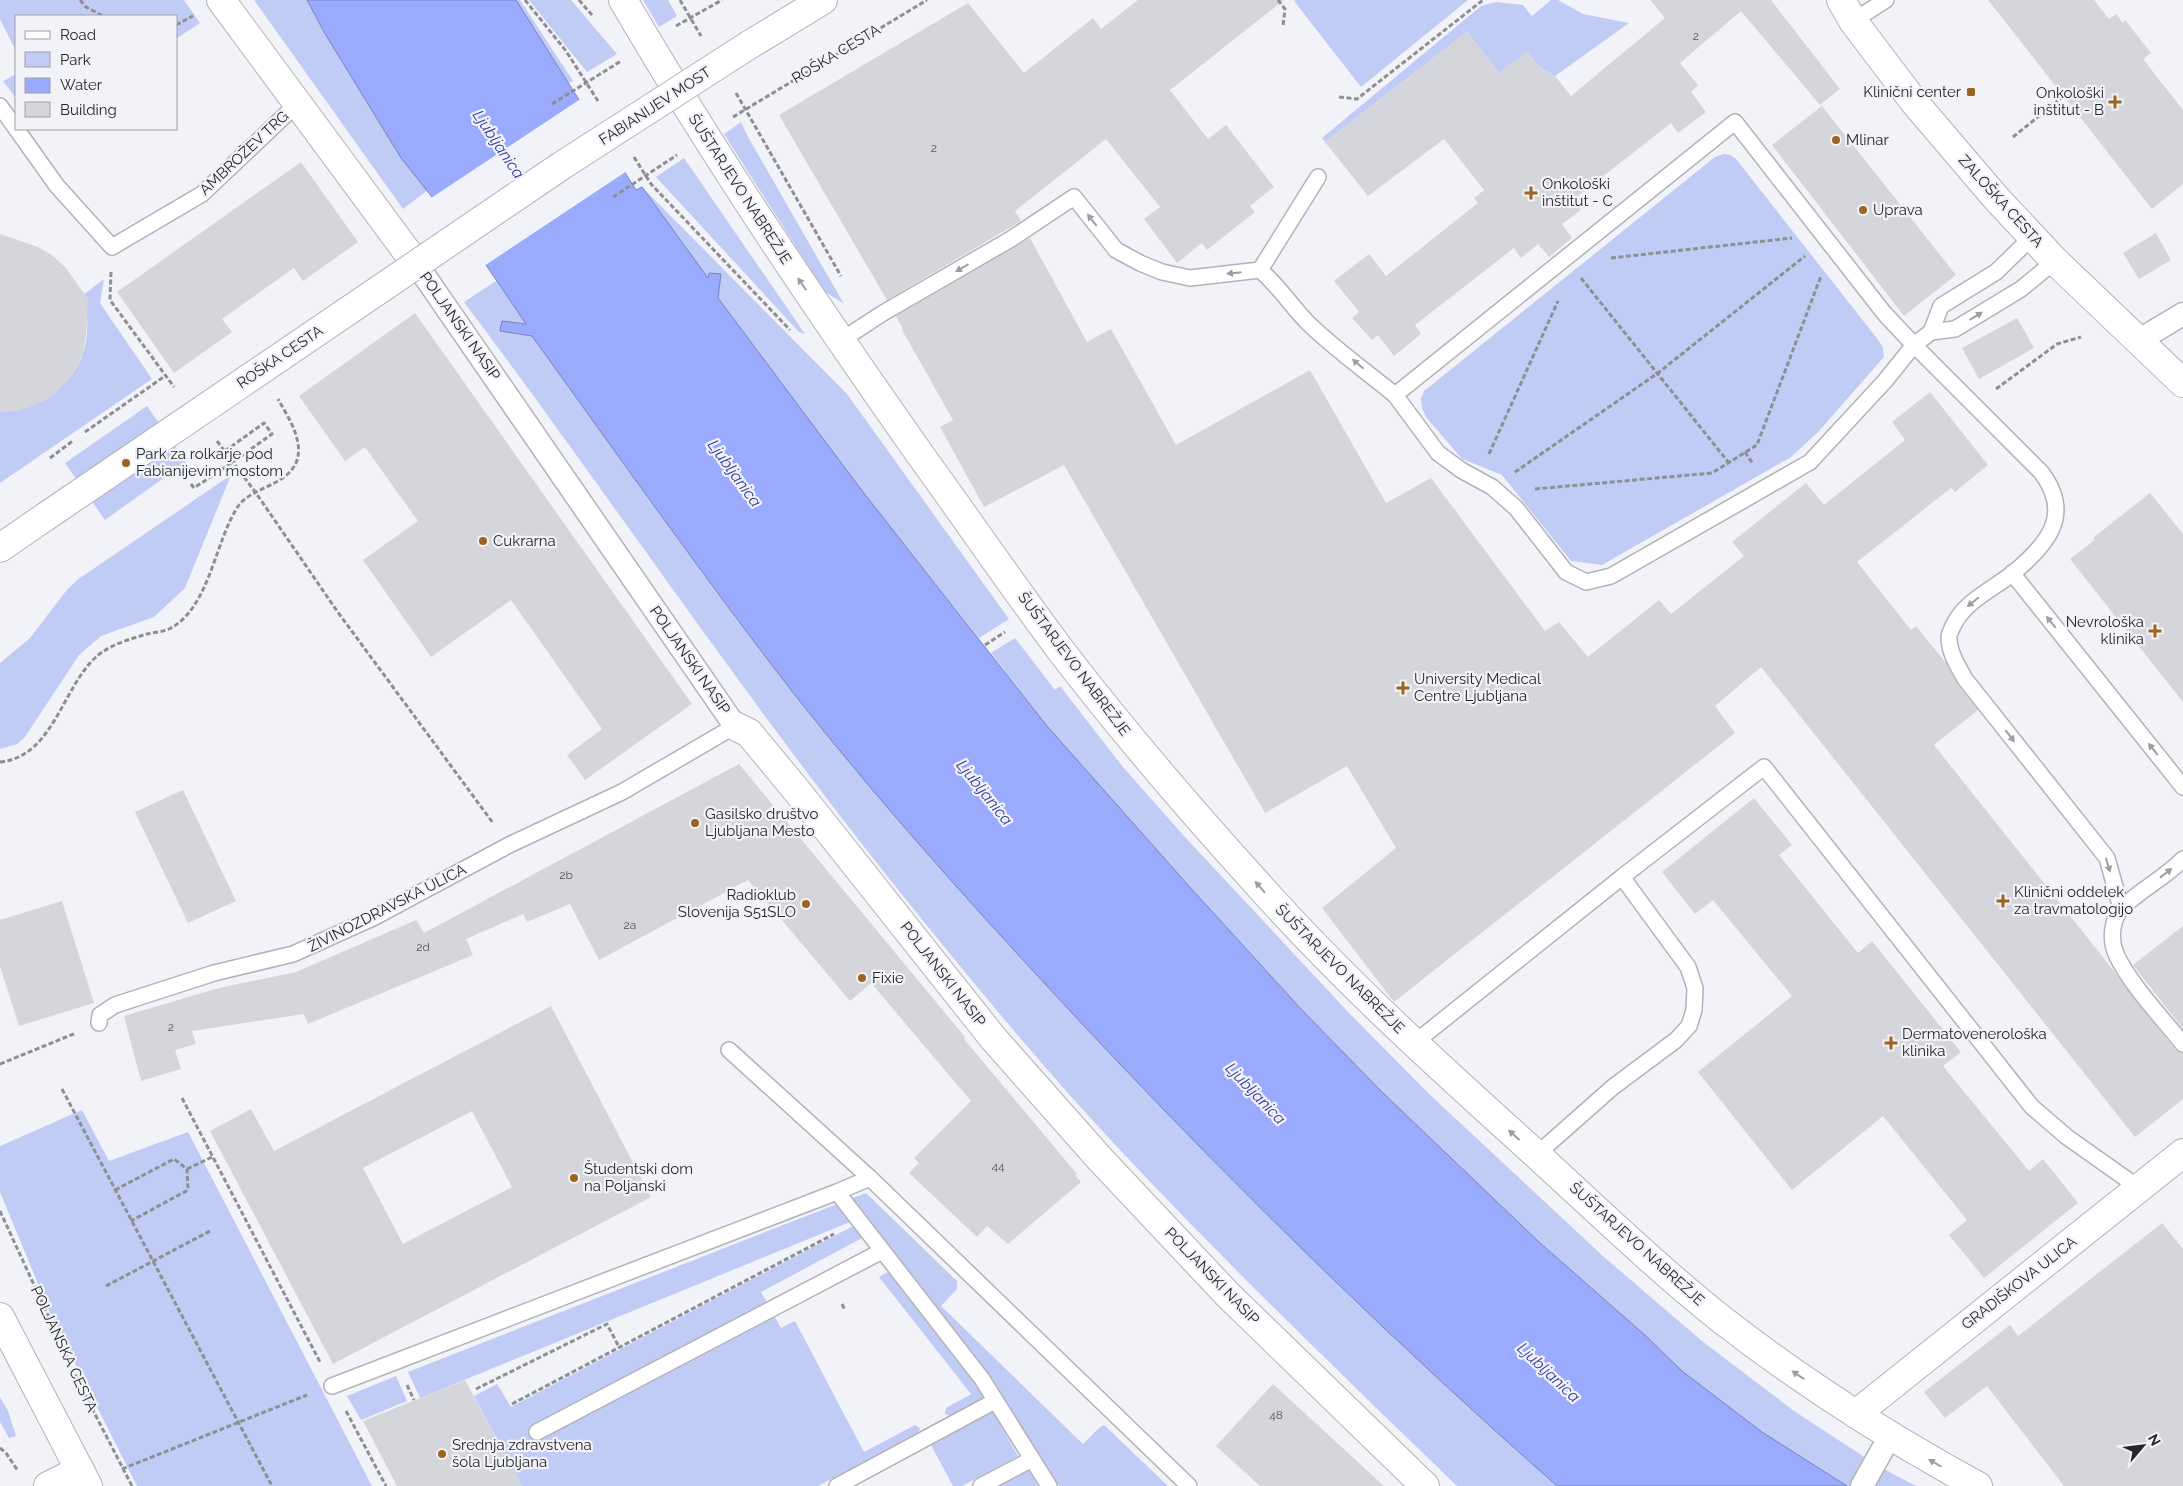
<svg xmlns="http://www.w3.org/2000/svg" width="2183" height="1486" viewBox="0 0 2183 1486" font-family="Raleway,sans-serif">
	<rect width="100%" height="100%" fill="#f2f3f8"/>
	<g fill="#c1ccf6">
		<path d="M0 0H184L200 23 176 39V16H16V51L0 19Z"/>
		<path d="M254 0H307L324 32 401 158 428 190 403 209Z"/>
		<path d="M515 0H520L573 81 569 83Z"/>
		<path d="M529 0H571L617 54 587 72Z"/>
		<path d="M643 0H668L677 16 659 27Z"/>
		<path d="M1296 0H1468L1361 87 1294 1Z"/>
		<path d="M1551 0H1558L1583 14 1629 23 1555 76 1539 67 1527 52 1499 73 1467 32 1325 142 1322 138 1481 6 1496 2 1523 5 1532 16Z"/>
		<path d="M16 74V98L3 81Z"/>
		<path d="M741 122 748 137 844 304 827 293 821 286 724 134Z"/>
		<path d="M1724 154 1730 155 1736 159 1879 341 1883 348 1884 357 1819 431 1791 457 1602 565 1571 561 1502 475 1462 459 1426 417 1422 408 1421 399 1424 391 1715 157Z"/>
		<path d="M684 158 805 334 799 332 656 177Z"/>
		<path d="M642 187 847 394 1009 619 979 638 863 492 718 298 721 274 708 279Z"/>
		<path d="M104 279 100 303 152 379 0 483V412C51 408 91 373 87 318 87 311 84 303 82 296Z"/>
		<path d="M496 281C594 422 692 565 799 700 895 821 998 935 1104 1047 1248 1200 1399 1347 1557 1486H1457C1343 1376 1229 1266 1121 1151 1038 1063 960 967 884 872 737 687 606 491 464 302Z"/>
		<path d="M147 406 186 462 105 520 65 463Z"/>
		<path d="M231 475 185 588 154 617 101 636 79 655 25 737 17 744 0 749V663L30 638 66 591 77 580Z"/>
		<path d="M1015 638 1055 690 1060 686 1123 767 1184 836 1350 1014 1428 1093 1604 1257 1702 1341 1794 1411 1869 1460 1851 1486H1847L1762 1432 1682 1371 1646 1336 1539 1242 1381 1091 1301 1009 1121 811 1047 726 991 653Z"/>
		<path d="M82 1110 109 1161 188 1132 372 1486H137L53 1320 0 1192V1146Z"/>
		<path d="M866 1193 957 1281V1289L941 1306 1083 1444 1100 1427 1104 1425 1168 1486H1059L989 1377 850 1199Z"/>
		<path d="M837 1204 850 1222 420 1398 408 1372Z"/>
		<path d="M853 1226 862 1238 761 1292 781 1328 795 1321 864 1452 915 1425 920 1428 919 1432 818 1486H522L474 1396 497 1384 511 1407Z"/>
		<path d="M888 1272 975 1384 984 1398 950 1416 945 1414 946 1408 971 1394 879 1277Z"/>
		<path d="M396 1376 407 1401 361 1420 347 1396Z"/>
		<path d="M0 1397 8 1411 16 1436 9 1438 0 1422Z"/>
		<path d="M993 1412 1018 1456 962 1486H953L931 1445Z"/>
		<path d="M1880 1467 1916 1486H1870Z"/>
		<path d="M1029 1470 1038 1486H1000Z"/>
	</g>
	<path fill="#9aaafd" stroke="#7783bd" d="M307 0H516L636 190 642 187 708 278 709 273 721 274 718 298 863 492 1047 726 1188 885 1301 1009 1381 1091 1539 1242 1646 1336 1682 1371 1762 1432 1847 1486H1557C1398 1346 1246 1198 1100 1043 996 932 893 819 798 699 706 581 620 458 532 336L500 331 502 321 526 324 486 265 401 158 324 32Z"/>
	<path fill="#f2f3f8" d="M582 98 627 171 484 266 431 198Z"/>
	<g fill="#d5d6db" fill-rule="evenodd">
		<path d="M1138 0H1284L1170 90 1208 139 1226 125 1274 187 1250 206 1255 212 1207 250 1202 243 1177 263 1144 219 1160 207 1106 139 1015 211 1021 221 887 300 779 115 968 3 1024 73 1093 18 1101 29Z"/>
		<path d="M1650 0H1771L1840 89 1820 105 1741 11 1680 63 1698 85 1691 92 1706 112 1678 133 1671 123 1573 200 1581 210 1562 224 1572 238 1549 257 1538 244 1521 258 1514 248 1415 325 1421 334 1394 356 1378 335 1372 340 1352 318 1359 312 1334 281 1369 254 1386 276 1478 203 1474 198 1484 190 1444 139 1368 196 1325 142 1467 32 1499 73 1527 51 1539 67 1555 76 1571 96 1665 18Z"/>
		<path d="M1988 0H2094L2109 19 2116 14 2123 23 2125 20 2151 53 2143 59 2183 110V184L2152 209Z"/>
		<path d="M1822 106 1956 275 1904 316 1772 145Z"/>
		<path d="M301 162 358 242 303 281 294 268 222 319 232 332 174 373 117 292Z"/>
		<path d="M2156 233 2171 260 2139 279 2123 253Z"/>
		<path d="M0 234 38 247 53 256 66 268 88 299 86 336 83 354 75 370 64 385 51 397 35 405 18 411 0 412Z"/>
		<path d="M1030 238 1087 342 1111 329 1176 445 1310 370 1386 503 1431 478 1545 631 1559 622 1588 657 1659 600 1671 614 1744 556 1732 542 1806 483 1824 505 1905 440 1892 422 1930 392 1988 465 1955 492 1951 488 1857 562 1911 630 1916 626 1946 663 1958 685 1978 710 1934 745 2114 971 2140 1006 2176 1050 2183 1053V1099L2135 1137 1761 667 1715 706 1735 733 1394 1002 1322 908 1396 848 1347 766 1265 813 1064 465 984 507 940 427 953 420 902 330 903 329 896 316Z"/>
		<path d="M415 313 692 704 585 780 567 755 602 729 511 600 431 657 363 560 418 521 365 447 345 461 299 396Z"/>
		<path d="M2017 318 2034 348 1979 379 1962 348Z"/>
		<path d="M2150 493 2183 534V702L2070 559 2095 540 2093 538Z"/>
		<path d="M739 764 965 1037 964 1039 1077 1174 1075 1175 1081 1182 1008 1244 987 1226 977 1237 909 1173 919 1163 914 1158 971 1101 871 983 850 1001 748 880 599 960 570 904 527 922 523 914 466 939 473 955 308 1024 304 1014 192 1031 196 1044 175 1050 181 1069 141 1081 124 1016 219 988 296 972 416 920 424 933Z"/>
		<path d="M183 790 236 901 188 923 135 812Z"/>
		<path d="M1754 798 1792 845 1779 855 1858 953 1872 941 1961 1052 1943 1066 2029 1171 2043 1159 2078 1203 1984 1278 1949 1235 1967 1220 1883 1116 1792 1190 1698 1072 1792 996 1713 900 1695 914 1662 872Z"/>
		<path d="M62 901 94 1003 19 1026 0 966V920Z"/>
		<path d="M2183 926V1029L2133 965Z"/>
		<path d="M551 1006 651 1197 333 1364 210 1131 251 1109 274 1151ZM472 1111 512 1187 403 1244 363 1168Z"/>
		<path d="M2162 1223 2183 1249V1486H2064L1987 1386 1945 1418 1924 1392 2010 1325 2018 1336Z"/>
		<path d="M465 1380 522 1486H397L363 1421Z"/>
		<path d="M1273 1384 1384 1486H1260L1216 1446Z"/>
	</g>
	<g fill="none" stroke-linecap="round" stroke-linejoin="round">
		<defs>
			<g id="service">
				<path d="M1853 21 1886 0"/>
				<path d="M0 106 57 186 112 247 202 194 297 104"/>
				<path d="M2055 261 2021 289 1993 306 1955 329 1931 332 1914 345 1884 313 1735 122 1395 395 1438 453 1461 470 1492 487 1516 508 1566 572 1586 582 1611 576 1810 462 1885 381 1914 345 2041 472C2074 515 2047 545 2012 574 1991 590 1964 602 1953 626 1951 630 1949 634 1949 637 1949 653 1958 666 1965 679L2107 858 2121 908"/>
				<path d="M1260 270 1318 177"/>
				<path d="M1931 332 1941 306 1996 272 2032 237"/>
				<path d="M840 341 883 313 1011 239 1074 197 1116 250 1140 263 1162 272 1190 278 1260 270C1279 286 1292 307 1309 324 1336 350 1367 372 1395 395"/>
				<path d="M2012 573 2183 787"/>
				<path d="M2183 859C2165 878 2141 889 2123 907 2111 919 2110 940 2116 954 2129 983 2163 1019 2183 1044"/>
				<path d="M1622 877 1764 767 2032 1107 2067 1137 2139 1188"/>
				<path d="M99 1023 100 1015 115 1005 214 973 293 954 373 918 509 845 622 792 735 726"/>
				<path d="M1413 1044 1622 877 1688 967 1695 988 1694 1010 1689 1026 1676 1040 1613 1087 1536 1155"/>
				<path d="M729 1050 870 1178 1189 1486"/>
				<path d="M837 1192 982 1379 1049 1486"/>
				<path d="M332 1386 837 1192 870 1178"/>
				<path d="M537 1432 882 1251"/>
				<path d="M837 1486 995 1401"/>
				<path d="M981 1486 1032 1459"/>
			</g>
			<g id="pedestrian">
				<path d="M419 268 735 726"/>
				<path d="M2138 341 2183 314"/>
				<path d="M1862 1486 1890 1436"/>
			</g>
			<g id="minor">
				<path d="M221 0 419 268"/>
				<path d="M623 0C714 156 815 305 919 453 967 519 1013 587 1062 652 1128 738 1200 821 1273 901 1356 992 1447 1074 1538 1156 1598 1211 1657 1268 1721 1319 1802 1382 1888 1437 1978 1486"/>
				<path d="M735 726 749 733 797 791 993 1038 1100 1159 1228 1295 1425 1486"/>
				<path d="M1856 1414 2183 1153"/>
				<path d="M48 1486 80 1470"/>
			</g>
			<path id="secondary" d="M0 1317 88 1486"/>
			<g id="primary">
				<path d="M1841 0 1853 21 1915 103 1996 198 2055 261 2183 383"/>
				<path d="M749 45 823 0"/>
				<path d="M0 548 45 517"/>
			</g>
		</defs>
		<use href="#service" stroke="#b2b3b8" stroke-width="18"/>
		<use href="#pedestrian" stroke="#b2b3b8" stroke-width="25"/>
		<use href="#minor" stroke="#b2b3b8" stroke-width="30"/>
		<use href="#secondary" stroke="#b2b3b8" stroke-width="30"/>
		<use href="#primary" stroke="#b2b3b8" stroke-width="30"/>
		<g stroke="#8e8f92" stroke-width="3" stroke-dasharray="5 2.5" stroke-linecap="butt">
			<path d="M80 0 86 7 103 16"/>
			<path d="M525 0 566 51 598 101"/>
			<path d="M579 0 592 15"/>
			<path d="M680 0 701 36"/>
			<path d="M1278 0 1285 9 1283 26"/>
			<path d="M176 25 193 16"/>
			<path d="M676 26 722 0"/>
			<path d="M736 93 841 276"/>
			<path d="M1339 97 1357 99 1483 0"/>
			<path d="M552 104 621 61"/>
			<path d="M733 117 927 0"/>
			<path d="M2013 137 2064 96"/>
			<path d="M634 157 651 184 790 330"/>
			<path d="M613 197 677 155"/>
			<path d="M1611 258 1792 238"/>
			<path d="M111 272 110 300 174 387"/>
			<path d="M1581 278 1729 463"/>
			<path d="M1996 389 2057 344 2081 337"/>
			<path d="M85 432 165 376"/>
			<path d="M217 441 256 493 337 611 493 823"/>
			<path d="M225 451 264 423 272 434 244 454"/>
			<path d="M1745 452 1753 464"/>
			<path d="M1489 454 1558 301"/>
			<path d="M50 458 74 440"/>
			<path d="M1515 472 1658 373 1805 256"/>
			<path d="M191 484 194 488 221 470"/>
			<path d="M1535 489 1712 473 1757 445 1821 276"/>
			<path d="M985 645 1005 632"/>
			<path d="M0 762C53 757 62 688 96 657 109 645 130 639 147 634 154 632 163 632 169 629 210 609 215 539 239 505 252 488 286 485 296 463 305 442 288 417 278 399"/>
			<path d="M0 1064 76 1033"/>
			<path d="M62 1089 272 1486"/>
			<path d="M182 1098 320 1362"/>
			<path d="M187 1169 212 1157"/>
			<path d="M115 1190 174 1159 187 1169 188 1190 131 1221"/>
			<path d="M0 1211 81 1387 132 1486"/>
			<path d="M106 1286 210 1231"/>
			<path d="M842 1304 845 1310"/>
			<path d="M407 1385 414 1400"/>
			<path d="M476 1389 607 1324 619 1347"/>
			<path d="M512 1404 834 1234"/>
			<path d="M346 1411 386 1486"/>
			<path d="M0 1448 6 1453 18 1471"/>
			<path d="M122 1469 307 1395"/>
		</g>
		<use href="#service" stroke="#fff" stroke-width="15"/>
		<use href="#pedestrian" stroke="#fff" stroke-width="22"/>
		<use href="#minor" stroke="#fff" stroke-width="28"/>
		<use href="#secondary" stroke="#fff" stroke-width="28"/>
		<use href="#primary" stroke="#fff" stroke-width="28"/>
		<defs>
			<path id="primary-bridge" d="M45 517 561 166 749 45"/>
		</defs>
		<use href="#primary-bridge" stroke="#b2b3b8" stroke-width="30" stroke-linecap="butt"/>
		<path stroke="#8e8f92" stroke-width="3" stroke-dasharray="5 2.5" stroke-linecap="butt" d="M221 470 244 454"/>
		<use href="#primary-bridge" stroke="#fff" stroke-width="28"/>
	</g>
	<defs><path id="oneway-solid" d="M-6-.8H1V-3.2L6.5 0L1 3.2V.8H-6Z" transform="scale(1.25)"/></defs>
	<g fill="#9d9e9f">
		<use href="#oneway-solid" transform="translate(1092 220) rotate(-128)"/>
		<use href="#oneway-solid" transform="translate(962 268) rotate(150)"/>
		<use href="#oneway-solid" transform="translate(1234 273) rotate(174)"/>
		<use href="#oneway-solid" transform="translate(802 284) rotate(-124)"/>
		<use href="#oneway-solid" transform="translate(1976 316) rotate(-31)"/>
		<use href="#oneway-solid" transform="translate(1358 364) rotate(-140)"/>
		<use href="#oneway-solid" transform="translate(1973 602) rotate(141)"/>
		<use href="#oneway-solid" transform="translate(2051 622) rotate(-129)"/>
		<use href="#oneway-solid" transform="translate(2010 736) rotate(52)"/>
		<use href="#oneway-solid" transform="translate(2153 749) rotate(-129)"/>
		<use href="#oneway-solid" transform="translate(2108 865) rotate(73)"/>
		<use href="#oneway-solid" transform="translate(2166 873) rotate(-38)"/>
		<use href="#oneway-solid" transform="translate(1260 887) rotate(-131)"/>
		<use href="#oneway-solid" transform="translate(1514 1135) rotate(-138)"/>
		<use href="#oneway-solid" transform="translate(1798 1375) rotate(-146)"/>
		<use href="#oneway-solid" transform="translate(1935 1463) rotate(-150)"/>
	</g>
	<g fill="#9d6322" stroke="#f2f3f8" stroke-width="2">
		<rect x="1966" y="87" width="10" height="10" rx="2.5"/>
		<path d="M2112.5 94.5h5v5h5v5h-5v5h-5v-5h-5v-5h5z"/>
		<circle cx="1836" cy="140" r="5"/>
		<path d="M1528.5 185.5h5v5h5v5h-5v5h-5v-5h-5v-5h5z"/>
		<circle cx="1863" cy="210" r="5"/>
		<circle cx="126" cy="463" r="5"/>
		<circle cx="483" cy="541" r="5"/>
		<path d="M2152.5 623.5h5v5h5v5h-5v5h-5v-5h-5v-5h5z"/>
		<path d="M1400.5 680.5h5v5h5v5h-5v5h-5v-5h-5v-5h5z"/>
		<circle cx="695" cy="823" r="5"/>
		<path d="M2000.5 893.5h5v5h5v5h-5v5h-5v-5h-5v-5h5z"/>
		<circle cx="806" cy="904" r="5"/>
		<circle cx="862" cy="978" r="5"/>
		<path d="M1888.5 1035.5h5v5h5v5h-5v5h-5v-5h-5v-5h5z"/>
		<circle cx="574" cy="1178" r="5"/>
		<circle cx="442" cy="1454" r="5"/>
	</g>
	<g text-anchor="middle" stroke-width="4.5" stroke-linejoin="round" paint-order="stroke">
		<g font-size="12" fill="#525356">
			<text x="1696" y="40">2</text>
			<text x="934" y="152">2</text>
			<text x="566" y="879">2b</text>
			<text x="630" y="929">2a</text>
			<text x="423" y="951">2d</text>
			<text x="171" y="1031">2</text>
			<text x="998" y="1170">44</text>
			<text x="1276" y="1419">48</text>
		</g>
		<g font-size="15" fill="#262729" stroke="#f2f3f8">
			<text transform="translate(836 54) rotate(-31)" y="5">ROŠKA CESTA</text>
			<text transform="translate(655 106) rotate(-33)" y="5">FABIANIJEV MOST</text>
			<text transform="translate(244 153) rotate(-43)" y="5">AMBROŽEV TRG</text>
			<text transform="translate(740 189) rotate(57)" y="5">ŠUŠTARJEVO NABREŽJE</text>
			<text transform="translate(2001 201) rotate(48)" y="5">ZALOŠKA CESTA</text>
			<text transform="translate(460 326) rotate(55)" y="5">POLJANSKI NASIP</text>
			<text transform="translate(280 357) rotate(-34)" y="5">ROŠKA CESTA</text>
			<text transform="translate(690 660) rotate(55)" y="5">POLJANSKI NASIP</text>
			<text transform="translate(1074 664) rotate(53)" y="5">ŠUŠTARJEVO NABREŽJE</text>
			<text transform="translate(387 908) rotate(-27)" y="5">ŽIVINOZDRAVSKA ULICA</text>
			<text transform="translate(1340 969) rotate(45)" y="5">ŠUŠTARJEVO NABREŽJE</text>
			<text transform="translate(943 974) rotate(52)" y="5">POLJANSKI NASIP</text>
			<text transform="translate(1637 1244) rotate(42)" y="5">ŠUŠTARJEVO NABREŽJE</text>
			<text transform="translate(1212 1276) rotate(46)" y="5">POLJANSKI NASIP</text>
			<text transform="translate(2019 1283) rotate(-38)" y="5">GRADIŠKOVA ULICA</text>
			<text transform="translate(64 1349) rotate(65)" y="5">POLJANSKA CESTA</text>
		</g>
		<g font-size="15" fill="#262729" stroke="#f2f3f8" text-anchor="start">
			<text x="1961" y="97" text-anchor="end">Klinični center</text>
			<text x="2104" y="98" text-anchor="end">Onkološki<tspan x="2104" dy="17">inštitut - B</tspan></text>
			<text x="1846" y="145">Mlinar</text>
			<text x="1542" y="189">Onkološki<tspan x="1542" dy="17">inštitut - C</tspan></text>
			<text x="1873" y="215">Uprava</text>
			<text x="136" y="459">Park za rolkarje pod<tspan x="136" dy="17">Fabianijevim mostom</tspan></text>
			<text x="493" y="546">Cukrarna</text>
			<text x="2144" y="627" text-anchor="end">Nevrološka<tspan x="2144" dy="17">klinika</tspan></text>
			<text x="1414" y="684">University Medical<tspan x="1414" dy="17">Centre Ljubljana</tspan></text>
			<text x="705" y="819">Gasilsko društvo<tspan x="705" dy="17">Ljubljana Mesto</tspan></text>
			<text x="2014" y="897">Klinični oddelek<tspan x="2014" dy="17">za travmatologijo</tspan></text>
			<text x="796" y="900" text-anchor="end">Radioklub<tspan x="796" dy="17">Slovenija S51SLO</tspan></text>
			<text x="872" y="983">Fixie</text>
			<text x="1902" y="1039">Dermatovenerološka<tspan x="1902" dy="17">klinika</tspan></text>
			<text x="584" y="1174">Študentski dom<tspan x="584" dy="17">na Poljanski</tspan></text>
			<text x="452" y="1450">Srednja zdravstvena<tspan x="452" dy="17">šola Ljubljana</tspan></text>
		</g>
		<g font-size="16" font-style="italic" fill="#363d9a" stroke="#f2f3f8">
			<text transform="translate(499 144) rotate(56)" y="6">Ljubljanica</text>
			<text transform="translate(735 473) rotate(54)" y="6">Ljubljanica</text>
			<text transform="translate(985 792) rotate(51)" y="6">Ljubljanica</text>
			<text transform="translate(1256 1093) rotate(46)" y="6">Ljubljanica</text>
			<text transform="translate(1549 1372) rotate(43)" y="6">Ljubljanica</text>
		</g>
	</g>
	<rect x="15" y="15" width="162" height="115" fill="#f2f3f8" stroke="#a0a1a5"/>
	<rect x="25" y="31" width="25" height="8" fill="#ffffff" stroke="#a0a1a5"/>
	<text x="60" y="40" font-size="15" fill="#262729">Road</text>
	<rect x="25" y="52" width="25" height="15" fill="#c1ccf6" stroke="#a0a1a5"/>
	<text x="60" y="65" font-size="15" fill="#262729">Park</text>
	<rect x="25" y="78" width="25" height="15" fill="#9aaafd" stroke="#a0a1a5"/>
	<text x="60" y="90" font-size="15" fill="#262729">Water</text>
	<rect x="25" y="102" width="25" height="15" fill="#d5d6db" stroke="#a0a1a5"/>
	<text x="60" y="115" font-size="15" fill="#262729">Building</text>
	<g transform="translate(2143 1446) rotate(62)" stroke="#f2f3f8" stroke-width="4" paint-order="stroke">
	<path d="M0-4L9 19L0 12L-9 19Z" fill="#262729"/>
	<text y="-8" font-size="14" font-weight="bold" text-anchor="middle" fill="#262729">N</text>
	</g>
</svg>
